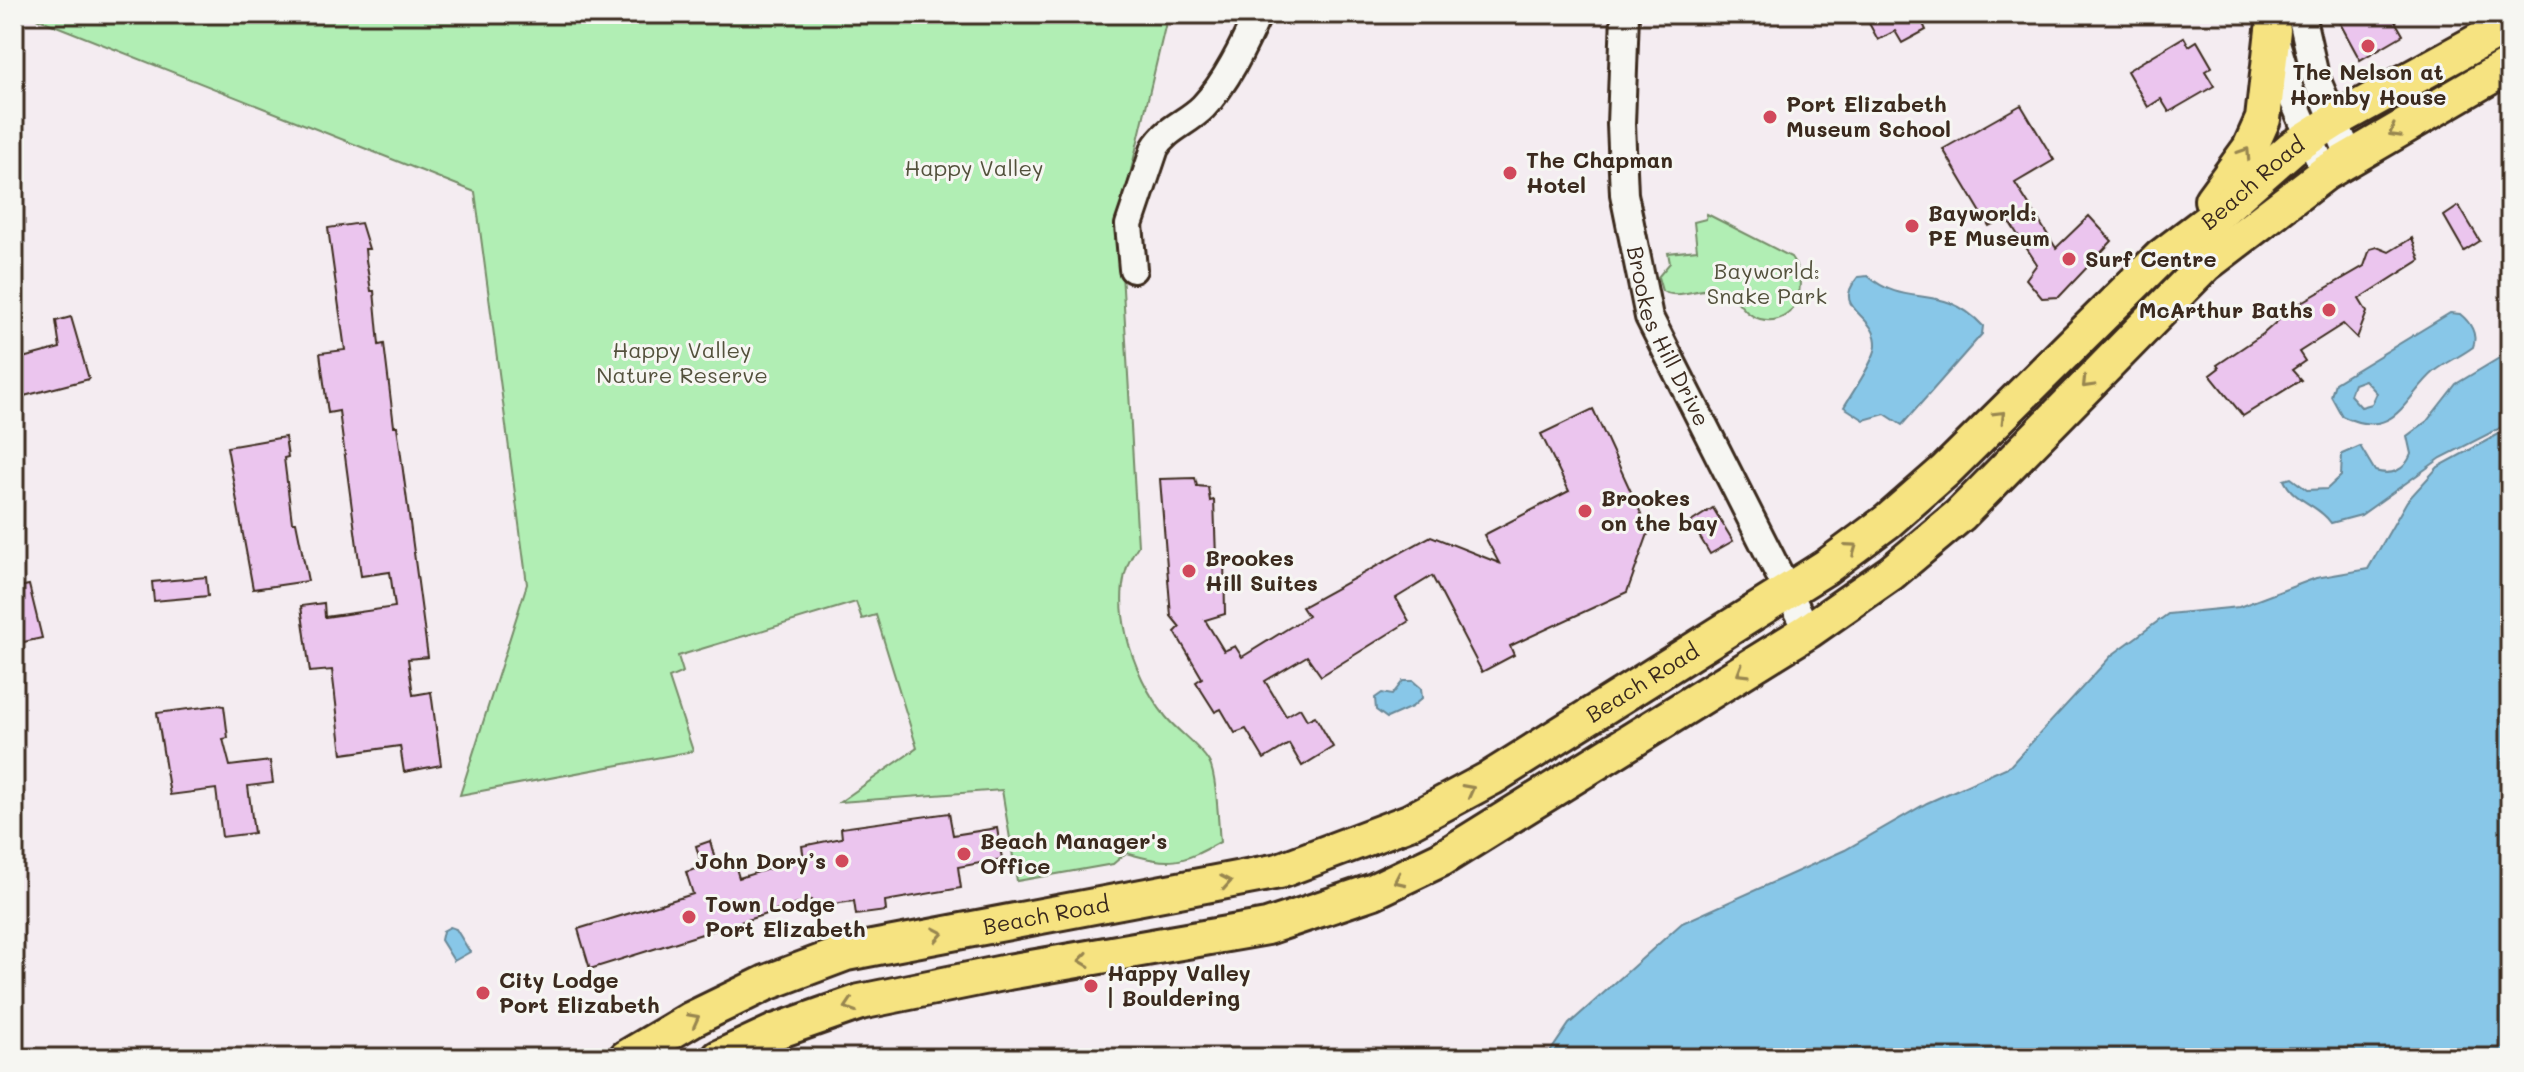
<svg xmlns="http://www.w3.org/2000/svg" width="2524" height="1072" viewBox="0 0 2524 1072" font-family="Mali,sans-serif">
	<rect width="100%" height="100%" fill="#f4ecf1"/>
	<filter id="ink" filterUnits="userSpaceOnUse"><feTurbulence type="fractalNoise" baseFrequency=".0125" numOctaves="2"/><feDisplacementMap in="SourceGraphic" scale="16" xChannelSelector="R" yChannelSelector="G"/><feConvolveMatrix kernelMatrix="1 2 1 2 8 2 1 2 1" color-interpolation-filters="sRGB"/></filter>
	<g filter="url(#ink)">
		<g fill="#b1eeb4" stroke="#768c69" stroke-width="2">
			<path d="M26 14H1168L1119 221 1138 546C1103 592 1132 676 1166 717 1179 733 1199 745 1209 762 1217 776 1218 823 1220 842 1180 864 1171 866 1126 853L1113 864 1017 881 1002 790 840 802 917 748 876 615 862 619 856 602 678 656 683 672 669 678 693 751 460 795 527 584 475 192Z"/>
			<path d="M1707 214 1791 257C1810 282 1798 328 1760 319 1742 315 1738 295 1722 290 1700 285 1680 301 1662 291L1658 277 1670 263 1668 253 1697 250 1694 222 1706 219Z"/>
		</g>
		<g fill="#88c7e8" stroke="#698897" stroke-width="2" fill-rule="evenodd">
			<path d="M1868 276C1907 310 1941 281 1983 326L1982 334 1902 425 1885 414 1864 420 1844 407C1852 393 1875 360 1876 346 1878 313 1829 311 1858 277Z"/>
			<path d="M2450 313 2460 314C2470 322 2478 334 2473 347 2461 356 2447 362 2435 371 2405 396 2396 442 2342 416L2331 396 2335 383ZM2365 380 2377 393 2372 404 2361 407 2350 395 2354 384Z"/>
			<path d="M2501 357H2510V423L2441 458 2361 515 2331 523C2318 504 2294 502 2284 480L2291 478 2307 490 2327 489 2341 476 2342 454 2360 446 2375 471C2391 476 2405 471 2411 454L2407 436 2427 421 2456 384Z"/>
			<path d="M2510 428V1058H1546L1569 1024 1682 923 1845 850 1927 803 2010 766 2112 655 2168 614 2239 607 2316 578 2368 569 2407 501 2438 467Z"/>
			<path d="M1403 681H1413L1421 688 1422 698 1412 707 1387 718 1376 710 1375 698 1382 693 1392 695Z"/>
			<path d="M450 927 456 929 470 952 454 961 441 940 443 931Z"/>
		</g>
		<g fill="#ebc5ee" stroke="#3b2a1e" stroke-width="2">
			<path d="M1864 14H1926L1920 17 1926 30 1902 43 1895 31 1878 40Z"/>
			<path d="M2335 14H2391L2403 35 2360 60Z"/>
			<path d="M2184 37 2189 46 2197 41 2212 67 2205 71 2214 86 2169 112 2161 99 2148 107 2127 71Z"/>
			<path d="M2021 105 2054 160 2015 183 2056 248 2089 216 2112 241 2059 297 2042 298 2026 279 2037 264 2006 217 1989 226 1943 149Z"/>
			<path d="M2459 206 2480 241 2464 251 2444 216Z"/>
			<path d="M361 223 369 249H365L366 260 371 291H374L379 345 384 344 394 426H397L428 657 408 659 413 695 431 692 441 765 404 772 400 746 342 754 332 670 310 672 301 606 324 603 325 617 395 607 390 572 361 576 339 411 328 413 320 353 345 350 328 228Z"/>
			<path d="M2412 238 2420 260 2359 299 2367 312 2357 338 2343 324 2299 352 2305 361 2292 370 2301 380 2243 416 2210 375 2219 368 2217 365 2263 334 2292 308 2364 266 2370 249 2377 247 2389 252Z"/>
			<path d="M71 317 89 379 24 396 15 360 60 348 56 321Z"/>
			<path d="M1593 409 1649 531 1627 592 1510 646 1514 655 1482 672 1432 576 1396 598 1409 621 1321 676 1307 656 1265 681 1286 716 1300 708 1307 720 1315 716 1333 747 1302 766 1289 744 1264 759 1246 729 1235 733 1221 709 1215 712 1196 682 1202 678 1175 632 1180 627 1171 616 1160 479 1195 478 1197 486 1208 487 1210 501 1214 500 1216 558H1224L1225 614 1205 620 1224 651 1235 646 1242 657 1308 616 1302 607 1431 536 1499 563 1484 535 1569 491 1541 434Z"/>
			<path d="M285 437 288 457 284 458 292 522H296L308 581 253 589 227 447Z"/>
			<path d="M1713 508 1733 541 1710 554 1691 522Z"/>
			<path d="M206 577 208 596 154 601 152 582Z"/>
			<path d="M29 585 42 638 19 643 14 622V588Z"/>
			<path d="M219 705 224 706 228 738 223 739 230 766 270 761 273 783 248 786 254 833 222 837 216 789 170 795 157 713Z"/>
			<path d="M949 813 953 835 997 828 1002 859 958 867 961 888 885 901 886 911 856 915 854 901 813 907 811 900 590 969 578 929 693 894 686 872 702 867 696 846 710 841 716 863 733 858 739 878 804 858 802 846 842 838 841 828Z"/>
		</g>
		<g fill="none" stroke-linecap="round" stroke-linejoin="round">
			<defs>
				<g id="minor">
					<path id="s1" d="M1625 14 1621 124 1624 194 1649 317 1808 631"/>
					<path d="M2301 14 2315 76 2350 157"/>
					<path d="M2276 42 2292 97 2325 173"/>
					<path d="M1133 269 1129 225 1155 148C1167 128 1187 123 1203 107 1226 83 1244 45 1258 14"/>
				</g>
				<g id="major">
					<path d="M2212 200 2250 148 2263 119 2273 30"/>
					<path id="s2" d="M626 1058 692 1019 766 983 846 953 1279 871 1409 822 1491 778 1826 567 1888 521 1945 471 2161 257 2210 220 2292 148 2336 120 2510 24"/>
					<path d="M719 1058 777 1031 860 1002 1008 972 1267 927 1374 891 1441 859 1808 631 1891 573 1960 515 2205 265 2325 173 2510 65"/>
				</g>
			</defs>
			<use href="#minor" stroke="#3b2a1e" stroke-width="32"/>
			<use href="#major" stroke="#3b2a1e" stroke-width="40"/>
			<use href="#minor" stroke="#f6f6f2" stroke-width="26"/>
			<use href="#major" stroke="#f6e381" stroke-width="34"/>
		</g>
		<defs><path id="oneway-chevron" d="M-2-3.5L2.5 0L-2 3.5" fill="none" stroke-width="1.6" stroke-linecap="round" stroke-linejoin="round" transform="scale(2)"/></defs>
		<g stroke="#988650">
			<use href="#oneway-chevron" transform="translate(2394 132) rotate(150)"/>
			<use href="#oneway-chevron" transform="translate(2245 153) rotate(-57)"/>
			<use href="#oneway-chevron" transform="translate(2087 383) rotate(134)"/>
			<use href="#oneway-chevron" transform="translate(2000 416) rotate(-45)"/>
			<use href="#oneway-chevron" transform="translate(1852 548) rotate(-36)"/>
			<use href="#oneway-chevron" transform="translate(1742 672) rotate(149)"/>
			<use href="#oneway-chevron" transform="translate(1469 790) rotate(-28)"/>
			<use href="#oneway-chevron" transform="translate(1399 880) rotate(155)"/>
			<use href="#oneway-chevron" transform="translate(1226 882) rotate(-10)"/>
			<use href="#oneway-chevron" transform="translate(938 934) rotate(-10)"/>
			<use href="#oneway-chevron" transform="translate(1084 960) rotate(172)"/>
			<use href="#oneway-chevron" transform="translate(850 1006) rotate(162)"/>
			<use href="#oneway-chevron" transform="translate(694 1019) rotate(-28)"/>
		</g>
	</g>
	<g fill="#d1495b" stroke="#f6f6f2" stroke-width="3">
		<circle cx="2368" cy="46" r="8"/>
		<circle cx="1770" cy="117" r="8"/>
		<circle cx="1510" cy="173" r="8"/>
		<circle cx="1912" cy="226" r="8"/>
		<circle cx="2069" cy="259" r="8"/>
		<circle cx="2329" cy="310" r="8"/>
		<circle cx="1585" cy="511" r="8"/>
		<circle cx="1189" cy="571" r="8"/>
		<circle cx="964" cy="854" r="8"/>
		<circle cx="842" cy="861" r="8"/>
		<circle cx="689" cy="917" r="8"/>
		<circle cx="1091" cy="986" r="8"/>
		<circle cx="483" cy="993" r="8"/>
	</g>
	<g text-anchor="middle" stroke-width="6" stroke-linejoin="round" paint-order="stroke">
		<g font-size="22" font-weight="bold" fill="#3b2a1e" stroke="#f6f6f2" text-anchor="start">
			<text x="2368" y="80" text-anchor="middle">The Nelson at<tspan x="2368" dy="25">Hornby House</tspan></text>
			<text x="1786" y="112">Port Elizabeth<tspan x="1786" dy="25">Museum School</tspan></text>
			<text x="1526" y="168">The Chapman<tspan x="1526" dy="25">Hotel</tspan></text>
			<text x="1928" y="221">Bayworld:<tspan x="1928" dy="25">PE Museum</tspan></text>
			<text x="2085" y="267">Surf Centre</text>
			<text x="2313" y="318" text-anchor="end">McArthur Baths</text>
			<text x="1601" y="506">Brookes<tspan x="1601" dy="25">on the bay</tspan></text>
			<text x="1205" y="566">Brookes<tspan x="1205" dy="25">Hill Suites</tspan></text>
			<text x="980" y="849">Beach Manager's<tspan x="980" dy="25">Office</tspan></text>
			<text x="826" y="869" text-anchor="end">John Dory’s</text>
			<text x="705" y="912">Town Lodge<tspan x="705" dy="25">Port Elizabeth</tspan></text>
			<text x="1107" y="981">Happy Valley<tspan x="1107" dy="25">| Bouldering</tspan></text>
			<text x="499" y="988">City Lodge<tspan x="499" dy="25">Port Elizabeth</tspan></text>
		</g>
		<g font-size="22" fill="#53513c" stroke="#f6f6f2">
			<text x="974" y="176">Happy Valley</text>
			<text x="1767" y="279">Bayworld:<tspan x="1767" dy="25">Snake Park</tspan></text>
			<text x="682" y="358">Happy Valley<tspan x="682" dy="25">Nature Reserve</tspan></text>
		</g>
		<g font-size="22" fill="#3b2a1e" stroke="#f6f6f2">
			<text dy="8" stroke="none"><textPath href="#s2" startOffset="1888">Beach Road</textPath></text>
			<text dy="8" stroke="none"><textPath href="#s1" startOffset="330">Brookes Hill Drive</textPath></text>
			<text dy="8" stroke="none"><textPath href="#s2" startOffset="1096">Beach Road</textPath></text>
			<text dy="8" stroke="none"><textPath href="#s2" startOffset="448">Beach Road</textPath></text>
		</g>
	</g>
	<rect width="2524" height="1072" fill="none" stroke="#f6f6f2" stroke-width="48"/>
	<rect x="24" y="24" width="2476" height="1024" fill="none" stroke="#3b2a1e" stroke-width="3" filter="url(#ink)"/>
</svg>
